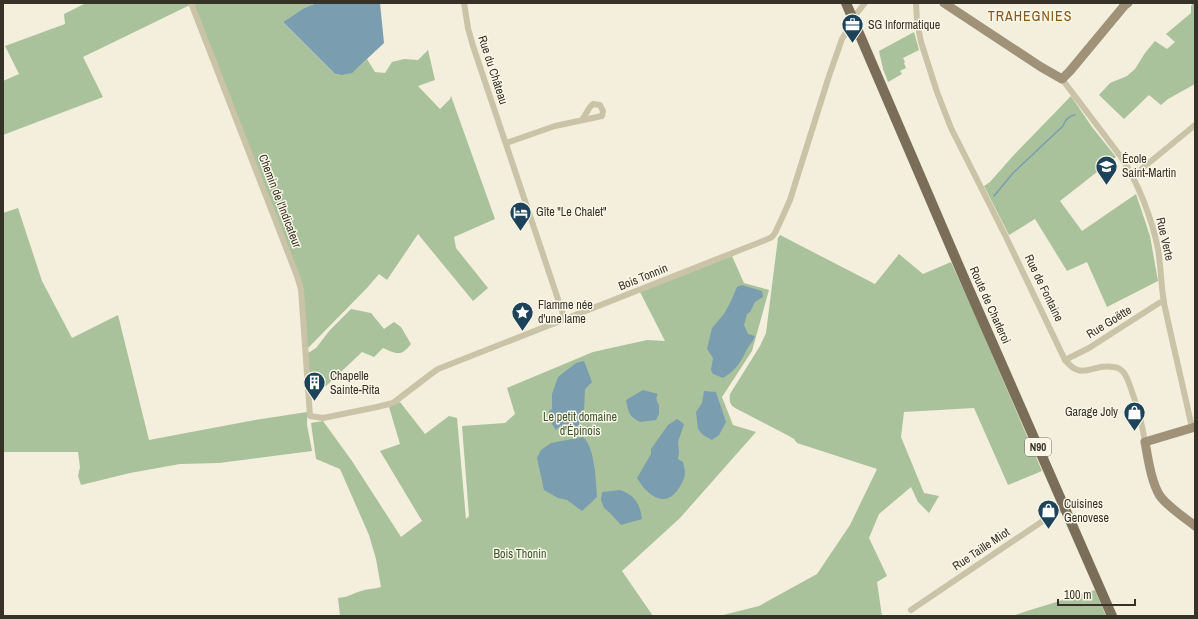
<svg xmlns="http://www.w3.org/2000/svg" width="1198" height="619" viewBox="0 0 1198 619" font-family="'Archivo Narrow',sans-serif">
	<rect width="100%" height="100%" fill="#f3efdc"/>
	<g fill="#a9c29b">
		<path d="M86 3H189L190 5 83 57 103 97 3 135V81L19 74 5 46 65 24 64 14Z"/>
		<path d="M193 3H317L304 8 283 22 335 74C351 77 357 68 367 59L375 72 385 73 392 62 404 59 418 60 428 50 435 80 418 86 440 109 450 99 451 96 495 219 454 237 456 248 488 288 473 301 418 234 387 280 379 274 367 288 307 349 303 295Z"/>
		<path d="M1193 3H1195V84L1168 99 1161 105 1149 95 1124 119 1099 95 1110 83 1127 76 1135 69 1145 53 1155 41 1167 49 1175 42 1166 34 1191 13V6Z"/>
		<path d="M914 32 919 50 903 58 905 62 904 63 906 68 900 71 902 74 888 82 883 69 879 51Z"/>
		<path d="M1071 96 1092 127 1116 157 1060 201 1082 231 1136 194 1150 236 1158 281 1107 307 1087 262 1067 271 1035 219 1009 235 984 186 990 182 1012 157Z"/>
		<path d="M18 208 42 281 72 338 118 315 149 440 255 420 307 412V425L312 451 219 463 180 464 130 473 81 485 78 476 80 467 78 452H3V213Z"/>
		<path d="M780 235 875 284 899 254 923 274 951 262 975 315 1042 471 1008 485 974 408 904 412 901 437 924 493 939 496 929 513 918 502 911 487 879 514 869 538 887 576 877 582 882 616H719L759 606 817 574 850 525 877 469 797 443 794 439 789 436 737 409C730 405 729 402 730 394L760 346 766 333 778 238Z"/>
		<path d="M732 256 744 283 769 290 752 351 722 397 733 425 756 432 680 518 622 571 653 616H340L338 598C348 597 352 594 361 591 367 589 374 589 381 587L376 559 369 535 340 469 316 459 311 423 323 421 352 461 401 537 422 521 380 451 400 444 389 407 400 402 425 434 449 416 457 418 466 519 469 516 462 426 505 423 515 414 507 388 593 352 647 340 665 341 640 292Z"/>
		<path d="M351 309 371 313 384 329 394 322 401 327 411 344C401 357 397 354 383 348L374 357 362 352 326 386 310 390 308 353 316 348 330 330Z"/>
		<path d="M1095 590 1106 616H1012L1027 611Z"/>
	</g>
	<g fill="#7a9db0">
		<path d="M317 3H380L384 43 352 73 342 75 335 74 283 22 304 8Z"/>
		<path d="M742 285 762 291 763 297 755 302 750 312 747 314 744 325 748 334 755 336C753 342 750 344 747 349 741 362 736 370 723 378L713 374 711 370 713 358 707 349 712 328 724 314 731 301 737 287Z"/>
		<path d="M584 361 592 382 585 389 584 411 579 418V430L564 431 562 430 561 425 556 430 552 424 549 411 552 409V394L558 377 576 363Z"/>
		<path d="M643 390 658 394C655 398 657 402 659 405V414L656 420 640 422C628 415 629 413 626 400Z"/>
		<path d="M704 391 716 392 726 422 719 435 712 440 703 435 698 429 696 412 702 403Z"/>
		<path d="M677 419 684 424 678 442 679 452 678 459 683 462C686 474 686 477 679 488 665 510 647 495 637 478L651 454V449L668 425Z"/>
		<path d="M583 437C595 447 596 482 597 497L582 511 567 500 558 498 544 490 537 458 541 450 551 443Z"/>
		<path d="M620 490C635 495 640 504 642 519L621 525 610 513 604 508 601 500 602 492Z"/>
	</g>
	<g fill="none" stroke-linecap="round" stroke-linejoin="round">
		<path stroke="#7a9db0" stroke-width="1.5" d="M994 196 1013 173 1030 157 1063 126C1065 120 1068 116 1075 115"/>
		<g stroke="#cbc3a7" stroke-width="6">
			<path d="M191 3 297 276 301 289 310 416 323 418 377 407 393 403 431 374 438 369 763 241 772 237 775 233 782 218 790 200 829 76 842 39 848 29 855 24"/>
			<path d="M464 3 468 28 473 46 565 320"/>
			<path d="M916 3 917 21 921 42 937 92 951 128 1006 237 1065 360C1083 382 1092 363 1113 367 1115 367 1119 368 1121 370 1126 373 1128 381 1130 386 1137 405 1142 422 1145 442"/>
			<path d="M853 18 865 3"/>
			<path d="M1062 79 1121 157C1138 182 1152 219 1158 249 1161 267 1161 285 1164 303 1173 345 1183 386 1192 428"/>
			<path d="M506 143 555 126 602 116 603 111 600 105 593 104 590 107 582 120"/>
			<path d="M1133 176 1195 125"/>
			<path d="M1065 360 1089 348 1159 303 1164 301"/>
			<path d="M911 610 1065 506"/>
		</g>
		<g stroke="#9f9279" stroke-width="9">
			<path d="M944 3 1041 67 1062 79 1070 71 1124 6 1128 3"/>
			<path d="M1195 427 1145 442C1148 458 1151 482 1160 496 1168 507 1184 517 1195 526"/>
		</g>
		<path stroke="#7a6e59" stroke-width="10" d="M846 3 964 278 1112 616"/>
	</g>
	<defs>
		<symbol id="office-pin" viewBox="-11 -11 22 30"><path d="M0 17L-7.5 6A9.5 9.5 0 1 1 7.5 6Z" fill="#1c435a" stroke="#faf7e8"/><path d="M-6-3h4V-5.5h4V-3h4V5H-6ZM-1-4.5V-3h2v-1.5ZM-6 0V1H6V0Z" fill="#fff"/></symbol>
		<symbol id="school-pin" viewBox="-11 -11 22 30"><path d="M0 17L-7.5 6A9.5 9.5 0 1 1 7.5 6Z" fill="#1c435a" stroke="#faf7e8"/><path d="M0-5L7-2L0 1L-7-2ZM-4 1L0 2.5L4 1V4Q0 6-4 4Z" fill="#fff"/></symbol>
		<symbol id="hotel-pin" viewBox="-11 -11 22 30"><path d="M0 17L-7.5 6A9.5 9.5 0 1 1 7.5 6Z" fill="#1c435a" stroke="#faf7e8"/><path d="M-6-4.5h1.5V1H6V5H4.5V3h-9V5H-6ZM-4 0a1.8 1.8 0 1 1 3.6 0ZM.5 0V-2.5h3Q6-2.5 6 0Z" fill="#fff"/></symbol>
		<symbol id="sight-pin" viewBox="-11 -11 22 30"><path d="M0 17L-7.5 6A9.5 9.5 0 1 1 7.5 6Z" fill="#1c435a" stroke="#faf7e8"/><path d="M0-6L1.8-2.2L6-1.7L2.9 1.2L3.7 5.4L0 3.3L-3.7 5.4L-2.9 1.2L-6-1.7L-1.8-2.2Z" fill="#fff"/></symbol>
		<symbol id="building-pin" viewBox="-11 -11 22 30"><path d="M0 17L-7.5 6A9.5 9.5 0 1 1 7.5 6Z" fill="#1c435a" stroke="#faf7e8"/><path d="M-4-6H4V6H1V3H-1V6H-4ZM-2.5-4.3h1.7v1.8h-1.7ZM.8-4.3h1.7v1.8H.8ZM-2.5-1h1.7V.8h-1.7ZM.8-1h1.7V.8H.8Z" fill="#fff"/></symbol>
		<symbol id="shop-pin" viewBox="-11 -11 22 30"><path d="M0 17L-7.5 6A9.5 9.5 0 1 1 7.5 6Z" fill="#1c435a" stroke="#faf7e8"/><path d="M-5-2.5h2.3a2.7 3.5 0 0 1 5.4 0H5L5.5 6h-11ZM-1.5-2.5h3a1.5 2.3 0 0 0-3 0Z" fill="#fff"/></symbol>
	</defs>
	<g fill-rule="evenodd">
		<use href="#office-pin" x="840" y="12" width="25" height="34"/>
		<use href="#school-pin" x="1094" y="154" width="25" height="34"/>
		<use href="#hotel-pin" x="508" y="200" width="25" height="34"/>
		<use href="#sight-pin" x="510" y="300" width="25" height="34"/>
		<use href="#building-pin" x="302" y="370" width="25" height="34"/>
		<use href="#shop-pin" x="1122" y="400" width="25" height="34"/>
		<use href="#shop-pin" x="1036" y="498" width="25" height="34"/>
	</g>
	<g text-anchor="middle" stroke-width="3" stroke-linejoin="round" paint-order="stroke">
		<rect fill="#faf7e8" stroke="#726d62" stroke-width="1" x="1025" y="438" width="26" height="18" rx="3"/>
		<g font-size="11" font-weight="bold" fill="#373228">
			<text x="1038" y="451">N90</text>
		</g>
		<g font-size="12" fill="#373228" stroke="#faf7e8" text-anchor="start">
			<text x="868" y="29">SG Informatique</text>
			<text x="1122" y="163">École<tspan x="1122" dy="14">Saint-Martin</tspan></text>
			<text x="536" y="216">Gîte "Le Chalet"</text>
			<text x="538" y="309">Flamme née<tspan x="538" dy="14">d'une lame</tspan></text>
			<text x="330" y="380">Chapelle<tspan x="330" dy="14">Sainte-Rita</tspan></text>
			<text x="1118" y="416" text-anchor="end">Garage Joly</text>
			<text x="1064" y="508">Cuisines<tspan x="1064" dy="14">Genovese</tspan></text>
		</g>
		<g font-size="12" fill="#373228" stroke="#faf7e8">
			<text transform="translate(493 70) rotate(72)" y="4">Rue du Château</text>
			<text transform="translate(280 201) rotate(69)" y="4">Chemin de l'Indicateur</text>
			<text transform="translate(1165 239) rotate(77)" y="4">Rue Verte</text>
			<text transform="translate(643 277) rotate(-22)" y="4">Bois Tonnin</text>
			<text transform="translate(1044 288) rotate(64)" y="4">Rue de Fontaine</text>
			<text transform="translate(990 305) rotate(66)" y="4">Route de Charleroi</text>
			<text transform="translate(1109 322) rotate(-32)" y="4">Rue Goëtte</text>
			<text transform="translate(981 549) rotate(-34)" y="4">Rue Taille Miot</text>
		</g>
		<g font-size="12" fill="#39562b" stroke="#faf7e8">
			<text x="580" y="421">Le petit domaine<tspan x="580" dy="14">d'Épinois</tspan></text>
			<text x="520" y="558">Bois Thonin</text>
		</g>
		<g font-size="14" letter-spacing="1" fill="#88581f" stroke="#faf7e8">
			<text x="1030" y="21">TRAHEGNIES</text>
		</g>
	</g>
	<rect width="1198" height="619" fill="none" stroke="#373228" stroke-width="8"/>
	<path d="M1058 599v6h77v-6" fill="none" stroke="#373228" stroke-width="2"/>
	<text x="1064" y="599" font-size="12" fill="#373228" stroke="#faf7e8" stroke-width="3" paint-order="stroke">100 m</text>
</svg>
